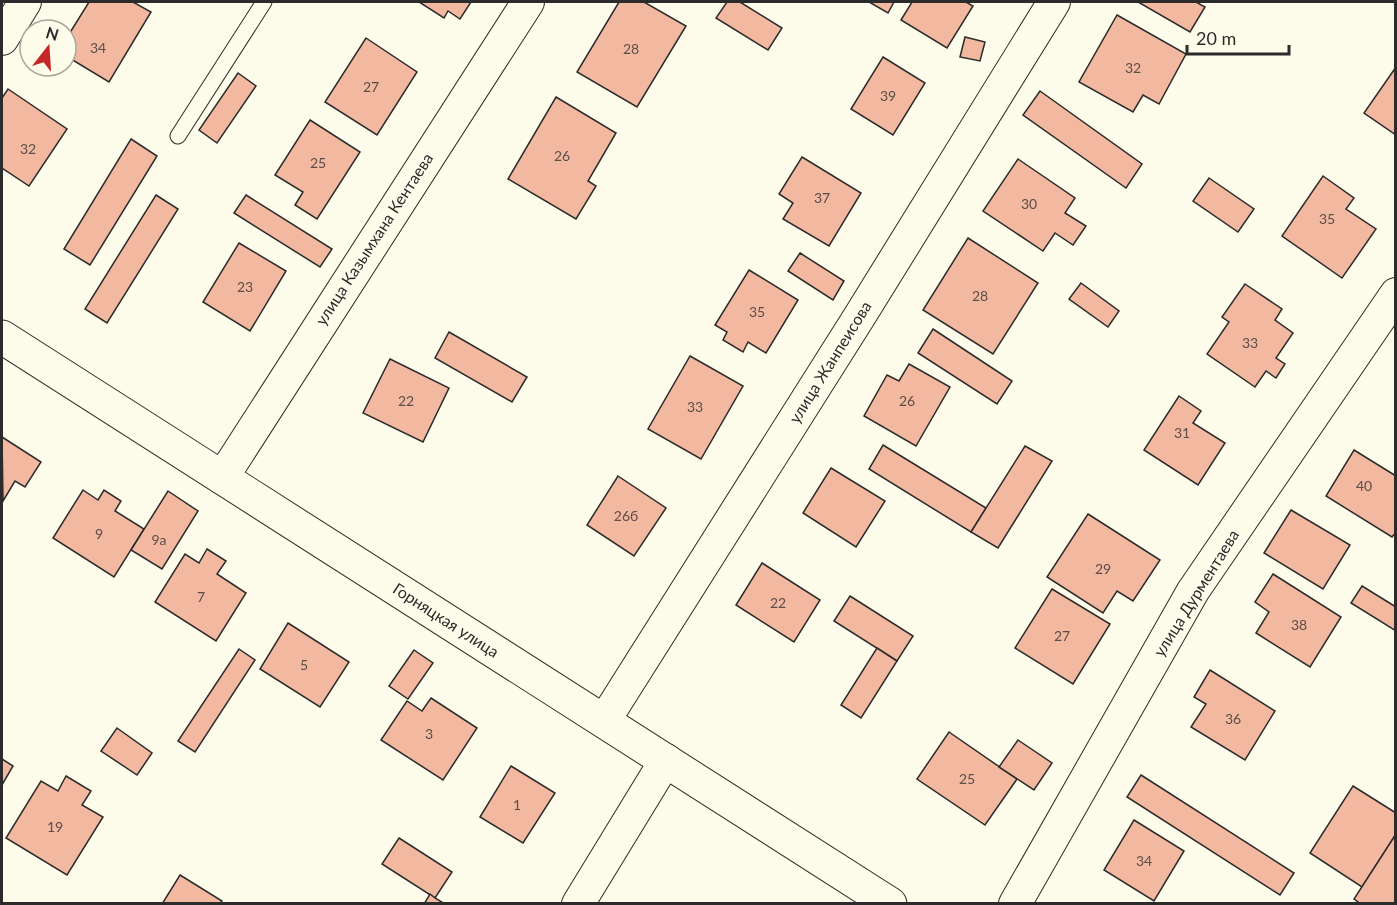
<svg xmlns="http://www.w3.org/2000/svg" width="1397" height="905" viewBox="0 0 1397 905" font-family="Lato,sans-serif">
	<rect width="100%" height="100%" fill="#fdfbea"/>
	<g fill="#f2b8a0" stroke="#2b2b2b" stroke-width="1.5">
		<path d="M89 2H133L151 12 109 82 66 56V39Z"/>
		<path d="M419 2H471L460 19 448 11 444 18Z"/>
		<path d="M619 2H644L686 26 637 107 577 72Z"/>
		<path d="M727 2H740L782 28 768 50 716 18Z"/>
		<path d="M869 2H894L888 13Z"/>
		<path d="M912 2H966L973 6 947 48 901 20Z"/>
		<path d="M1138 2H1196L1205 7 1190 32Z"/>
		<path d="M1117 15 1186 54 1159 104 1143 95 1133 112 1079 82Z"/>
		<path d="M965 37 985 42 980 61 960 57Z"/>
		<path d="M366 38 417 72 377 135 325 102Z"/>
		<path d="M883 57 925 83 893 135 851 109Z"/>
		<path d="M1396 67V135L1364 113Z"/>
		<path d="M238 73 256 86 217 143 199 130Z"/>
		<path d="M8 89 67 129 29 186 2 168V98Z"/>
		<path d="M1040 91 1142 164 1126 188 1023 115Z"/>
		<path d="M556 97 616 133 588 181 596 186 576 219 508 179Z"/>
		<path d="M310 120 360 152 317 219 295 205 303 192 275 175Z"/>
		<path d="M131 139 157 156 90 265 64 249Z"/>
		<path d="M802 157 861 193 829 246 783 219 793 203 779 194Z"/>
		<path d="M1018 159 1075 198 1065 213 1086 226 1073 245 1055 233 1043 251 983 211Z"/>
		<path d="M1323 176 1354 198 1346 209 1376 229 1342 278 1282 236Z"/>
		<path d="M1209 178 1254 209 1238 232 1193 201Z"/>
		<path d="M156 195 178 209 107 323 85 309Z"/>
		<path d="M246 195 332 249 320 267 234 213Z"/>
		<path d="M968 238 1038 283 993 354 923 310Z"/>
		<path d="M239 243 286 271 250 331 203 302Z"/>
		<path d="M800 253 844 281 833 300 788 271Z"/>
		<path d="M749 270 798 300 766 353 748 342 743 352 723 340 727 332 715 325Z"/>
		<path d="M1081 283 1119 311 1108 327 1069 299Z"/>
		<path d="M1245 284 1282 309 1275 320 1293 333 1276 358 1285 364 1276 378 1266 371 1255 387 1207 354 1229 322 1222 317Z"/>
		<path d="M933 329 1012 381 997 404 918 353Z"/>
		<path d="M449 332 527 377 512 402 435 358Z"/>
		<path d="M690 356 743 386 701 459 648 429Z"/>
		<path d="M390 359 449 388 423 442 363 413Z"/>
		<path d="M909 364 950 387 916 446 864 416 887 375 899 381Z"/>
		<path d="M1179 396 1201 411 1193 423 1225 443 1198 485 1144 450Z"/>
		<path d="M2 437 41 462 25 487 15 481 3 501Z"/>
		<path d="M883 445 986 508 971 532 869 469Z"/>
		<path d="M1025 446 1052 461 998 548 971 532Z"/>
		<path d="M1354 450 1396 476V532L1392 537 1326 496Z"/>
		<path d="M831 468 885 501 856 547 803 513Z"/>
		<path d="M618 476 666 508 634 556 587 525Z"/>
		<path d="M83 490 98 500 104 490 121 501 115 511 144 529 114 577 53 538Z"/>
		<path d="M168 491 198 511 162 569 131 550Z"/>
		<path d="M1291 510 1350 545 1323 589 1264 553Z"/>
		<path d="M1088 514 1160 560 1133 601 1117 591 1103 613 1047 577Z"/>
		<path d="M207 549 226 561 217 574 246 593 216 641 155 602 185 554 199 563Z"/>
		<path d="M762 563 820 600 794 642 736 605Z"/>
		<path d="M1273 574 1341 617 1310 667 1256 633 1269 612 1255 602Z"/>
		<path d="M1362 586 1396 607V631L1351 603Z"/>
		<path d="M1052 589 1110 624 1073 684 1015 648Z"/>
		<path d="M850 596 913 636 897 661 834 621Z"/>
		<path d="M288 623 349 662 320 707 260 669Z"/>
		<path d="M877 648 897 661 861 718 841 705Z"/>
		<path d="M239 649 255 660 195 752 178 741Z"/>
		<path d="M414 650 433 663 408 699 389 686Z"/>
		<path d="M1210 670 1275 711 1245 760 1191 727 1206 704 1194 697Z"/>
		<path d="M431 698 477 728 443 780 381 740 407 701 422 711Z"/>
		<path d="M117 728 152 753 137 775 101 751Z"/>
		<path d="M949 732 1017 779 985 825 917 779Z"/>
		<path d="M1018 740 1052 763 1034 790 999 767Z"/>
		<path d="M2 759 13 766 2 785Z"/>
		<path d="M511 766 555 793 523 843 480 817Z"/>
		<path d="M1141 775 1294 873 1280 895 1127 797Z"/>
		<path d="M66 776 91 791 82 805 103 817 67 875 6 838 41 781 58 791Z"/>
		<path d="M1353 786 1396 813V834L1362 887 1310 853Z"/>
		<path d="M1134 820 1184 851 1154 901 1104 870Z"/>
		<path d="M1396 834V904H1361L1354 899Z"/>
		<path d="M399 838 452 872 435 898 382 864Z"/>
		<path d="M180 875 222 901 220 904H162Z"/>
		<path d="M430 894 435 898 445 904H424Z"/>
	</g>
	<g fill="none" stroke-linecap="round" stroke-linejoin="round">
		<defs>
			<path id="lane" d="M178 136 264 2"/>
			<g id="street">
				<path d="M2 39 25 2"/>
				<path d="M222 478 528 2"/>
				<path d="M604 721 861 314 1054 2"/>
				<path d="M578 904 666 760"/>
				<path d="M1015 904 1193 591 1396 294"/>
			</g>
			<path id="secondary" d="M2 337 890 904"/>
		</defs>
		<use href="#lane" stroke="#2b2b2b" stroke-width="17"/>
		<use href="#street" stroke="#2b2b2b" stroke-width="34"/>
		<use href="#secondary" stroke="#2b2b2b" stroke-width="35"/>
		<use href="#lane" stroke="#fdfbea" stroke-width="15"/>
		<use href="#street" stroke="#fdfbea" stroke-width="32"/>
		<use href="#secondary" stroke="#fdfbea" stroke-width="33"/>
	</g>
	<g text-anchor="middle" stroke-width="4.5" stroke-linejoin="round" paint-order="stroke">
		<g font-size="14" fill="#5d4e48">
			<text x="98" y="53">34</text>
			<text x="631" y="54">28</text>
			<text x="1133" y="73">32</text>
			<text x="371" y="92">27</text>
			<text x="888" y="101">39</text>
			<text x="28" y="154">32</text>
			<text x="562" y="161">26</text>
			<text x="318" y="168">25</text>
			<text x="822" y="203">37</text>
			<text x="1029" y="209">30</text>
			<text x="1327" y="224">35</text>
			<text x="245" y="292">23</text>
			<text x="980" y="301">28</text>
			<text x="757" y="317">35</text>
			<text x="1250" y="348">33</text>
			<text x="406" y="406">22</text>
			<text x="907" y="406">26</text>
			<text x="695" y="412">33</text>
			<text x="1182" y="438">31</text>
			<text x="1364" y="491">40</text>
			<text x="626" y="521">26б</text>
			<text x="99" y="539">9</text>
			<text x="159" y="545">9а</text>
			<text x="1103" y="574">29</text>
			<text x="201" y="602">7</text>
			<text x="778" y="608">22</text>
			<text x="1299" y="630">38</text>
			<text x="1062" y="641">27</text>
			<text x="304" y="670">5</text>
			<text x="1233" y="724">36</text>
			<text x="429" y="739">3</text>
			<text x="967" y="784">25</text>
			<text x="517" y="810">1</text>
			<text x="55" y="832">19</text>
			<text x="1144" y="866">34</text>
		</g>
		<g font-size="16" fill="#2b2b2b" stroke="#fdfbea">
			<text transform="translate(374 239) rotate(-57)" y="6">улица Казымхана Кентаева</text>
			<text transform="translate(830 362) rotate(-58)" y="6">улица Жанпеисова</text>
			<text transform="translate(1196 593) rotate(-58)" y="6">улица Дурментаева</text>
			<text transform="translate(446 620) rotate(33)" y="6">Горняцкая улица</text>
		</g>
	</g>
	<rect width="1397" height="905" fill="none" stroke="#2b2b2b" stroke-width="6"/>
	<g transform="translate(48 48) rotate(17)"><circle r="28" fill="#fdfbea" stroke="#a9a89e" stroke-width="1.5"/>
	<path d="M0-4.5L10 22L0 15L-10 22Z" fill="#c62828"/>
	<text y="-9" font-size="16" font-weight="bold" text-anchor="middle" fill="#2b2b2b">N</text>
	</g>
	<path d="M1187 45v9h102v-9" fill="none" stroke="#2b2b2b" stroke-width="3"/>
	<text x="1196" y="45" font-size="18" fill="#2b2b2b" stroke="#fdfbea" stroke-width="4.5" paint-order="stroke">20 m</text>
</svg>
